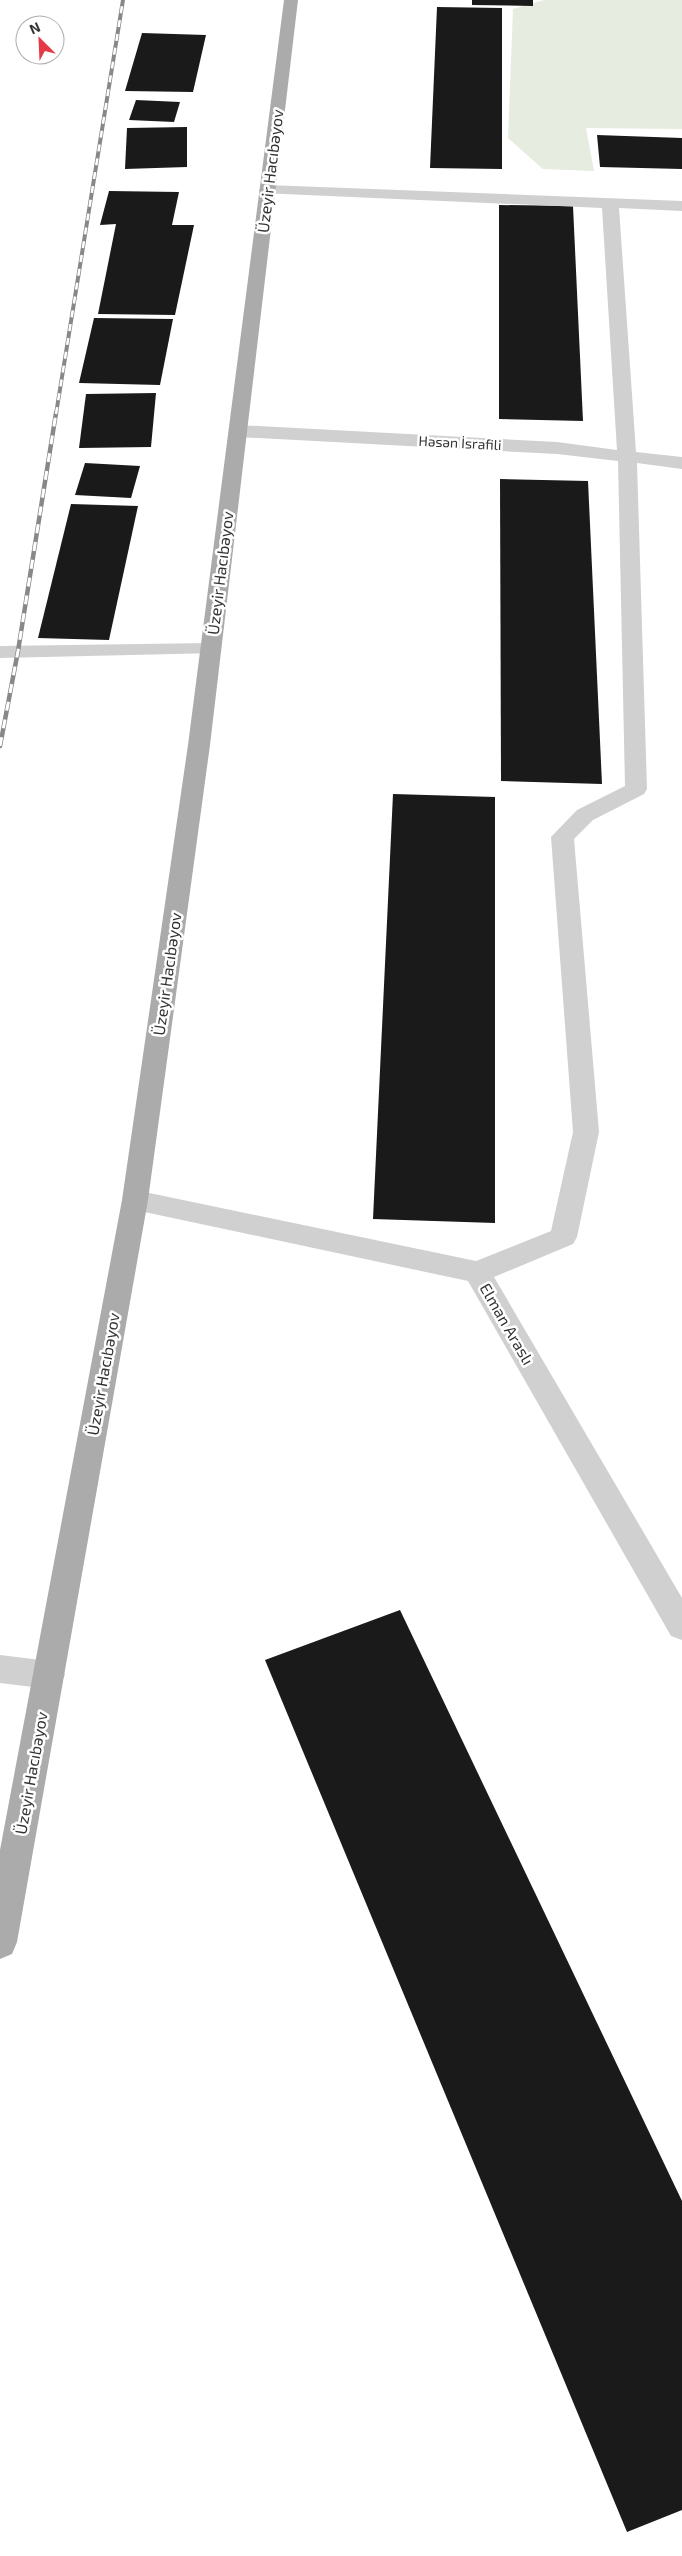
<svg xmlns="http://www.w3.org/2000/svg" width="682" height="2556" viewBox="0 0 682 2556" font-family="'Exo 2',sans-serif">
	<rect width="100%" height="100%" fill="#fff"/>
	<path fill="#e6ecdf" d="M544 0H682V129L586 128 594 171 543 169 508 138 513 9Z"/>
	<g fill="#1a1a1a">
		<path d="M472 0H533V6L472 5Z"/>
		<path d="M437 7 502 8V169L430 168Z"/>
		<path d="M142 33 206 35 193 92 125 91Z"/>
		<path d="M136 100 180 102 174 122 129 120Z"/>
		<path d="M187 127V167L125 169 127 128Z"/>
		<path d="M597 135 682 138V169L600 167Z"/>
		<path d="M109 191 179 192 172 225H194L175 315 98 314 116 224 100 225Z"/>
		<path d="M499 205 573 206 583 421 499 419Z"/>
		<path d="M94 318 173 319 160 385 79 383Z"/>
		<path d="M156 393 151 447 79 448 86 394Z"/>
		<path d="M85 463 140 466 131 498 75 495Z"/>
		<path d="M500 479 588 481 602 784 501 781Z"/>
		<path d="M71 504 138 506 109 640 38 638Z"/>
		<path d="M393 794 495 797V1223L373 1219Z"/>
		<path d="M400 1610 682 2201V2510L627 2532 265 1660Z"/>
	</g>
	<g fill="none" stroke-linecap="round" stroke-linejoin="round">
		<g fill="#d0d0d0" fill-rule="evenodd">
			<path d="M267 185 682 201V211L619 208 636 452 682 457V469L637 463 647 789 644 794 593 820 574 839 599 1132 577 1237 573 1244 494 1277 682 1598V1640L671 1636 468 1281 135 1210 126 1207 122 1200 126 1193 135 1190 476 1261 551 1231 573 1132 551 837 577 810 625 786 618 461 557 454 238 437 231 435 229 431 231 427 238 425 557 442 617 450 602 208 261 193 259 190Z"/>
			<path d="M211 643 218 645 221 649 218 653 0 658V646Z"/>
			<path d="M0 1655 49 1661 60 1665 65 1675 60 1685 49 1689 0 1683Z"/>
		</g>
		<path fill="#ababab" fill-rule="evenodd" d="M284 0H298L210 745 148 1200 17 1942 12 1954 0 1959V1850L122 1200 188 745Z"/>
		<defs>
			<path id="rail-far1" d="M56 414 123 0"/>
			<path id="rail" d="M0 746 18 651 56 413"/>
		</defs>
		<use href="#rail-far1" stroke="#888" stroke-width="4"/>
		<use href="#rail" stroke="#888" stroke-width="4.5"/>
		<use href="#rail-far1" stroke="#fff" stroke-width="2.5" stroke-dasharray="7" stroke-linecap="butt"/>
		<use href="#rail" stroke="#fff" stroke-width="3" stroke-dasharray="9" stroke-linecap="butt"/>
	</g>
	<g text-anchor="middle" stroke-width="5" stroke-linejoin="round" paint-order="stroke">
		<g font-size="14" fill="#333" stroke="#fff">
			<text transform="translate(460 443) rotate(3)" y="5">Həsən İsrafili</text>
		</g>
		<g font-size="16" fill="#333" stroke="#fff">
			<text transform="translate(270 171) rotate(-83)" y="6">Üzeyir Hacıbəyov</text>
			<text transform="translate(220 573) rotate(-83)" y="6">Üzeyir Hacıbəyov</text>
			<text transform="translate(167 974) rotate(-82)" y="6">Üzeyir Hacıbəyov</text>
			<text transform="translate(507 1324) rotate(60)" y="6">Elman Araslı</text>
			<text transform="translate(103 1374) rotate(-80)" y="6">Üzeyir Hacıbəyov</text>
			<text transform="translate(31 1773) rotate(-80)" y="6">Üzeyir Hacıbəyov</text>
		</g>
	</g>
	<g transform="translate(40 40) rotate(336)"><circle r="24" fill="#ffffff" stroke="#adadad"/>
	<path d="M0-4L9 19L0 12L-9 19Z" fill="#e63946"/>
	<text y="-8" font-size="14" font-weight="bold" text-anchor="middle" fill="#333333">N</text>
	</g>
</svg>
